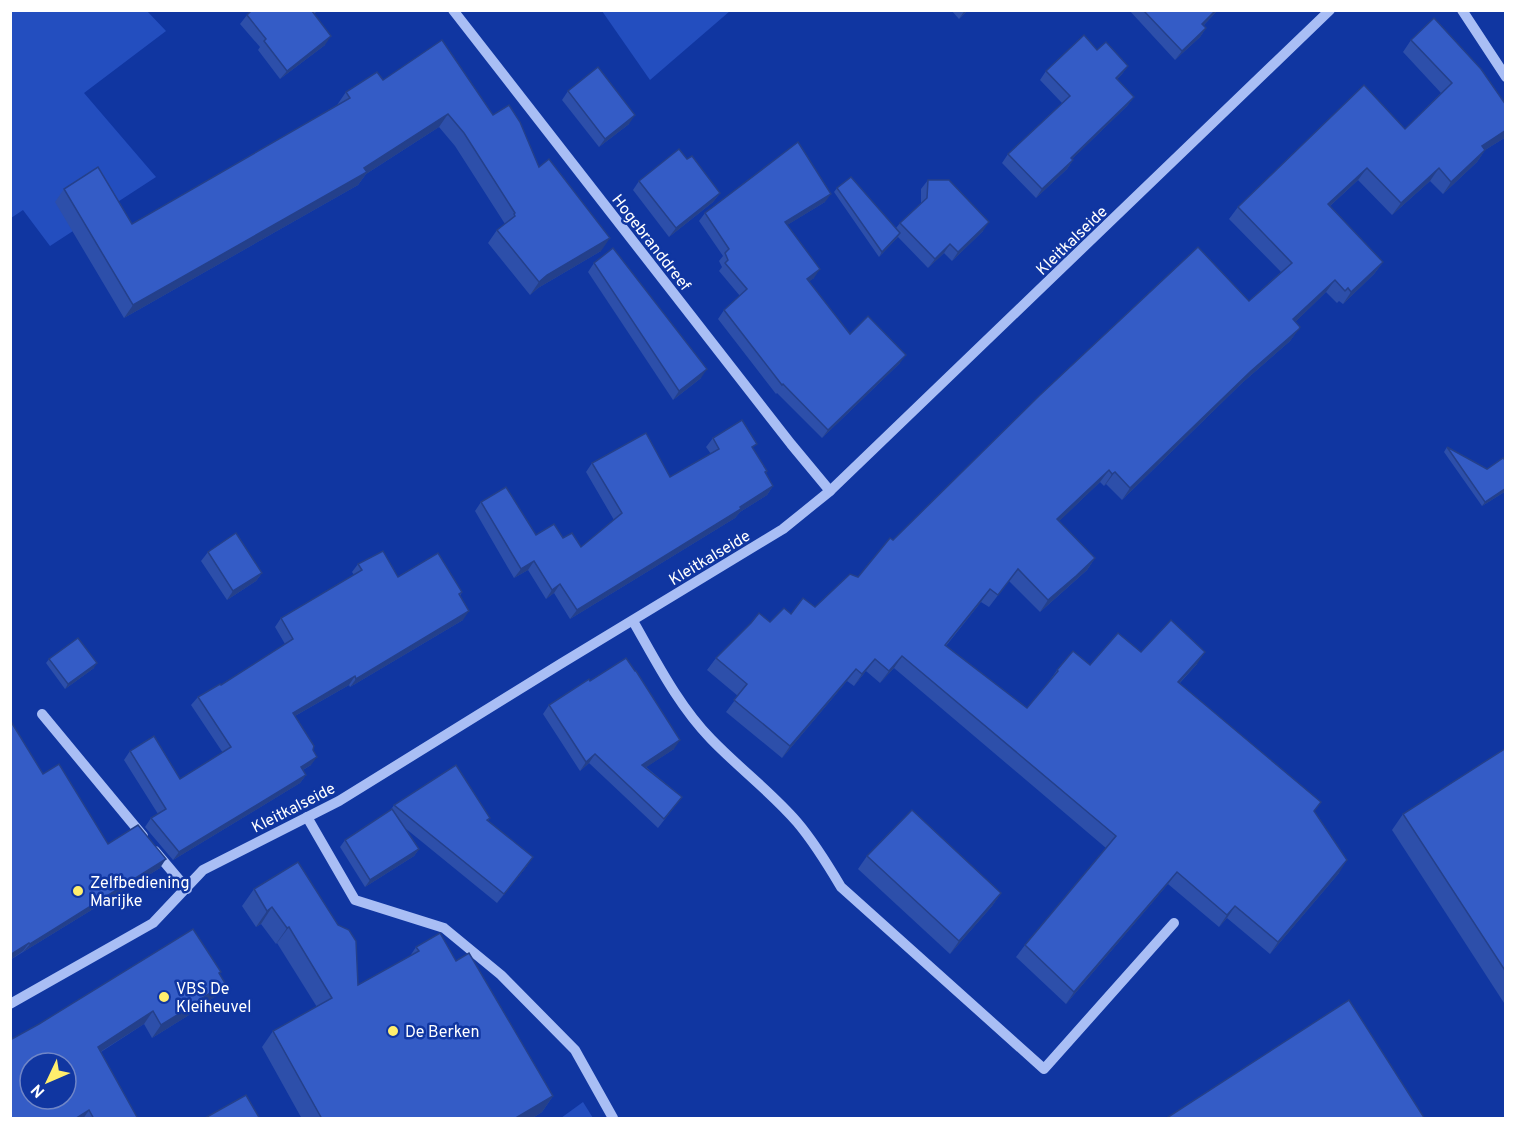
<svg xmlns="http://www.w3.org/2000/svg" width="1516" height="1129" viewBox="0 0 1516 1129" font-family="Overpass,sans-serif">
	<rect width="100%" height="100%" fill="#1036a1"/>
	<g fill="#234ebf">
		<path d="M11 11H147L166 31 84 93 156 177 50 246 23 210 11 218Z"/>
		<path d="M602 11H730L650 80Z"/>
		<path d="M583 1102 593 1118H561Z"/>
	</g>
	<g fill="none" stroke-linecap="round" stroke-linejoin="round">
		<g stroke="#a9bef5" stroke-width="10">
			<path d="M453 10 791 444 830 491"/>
			<path d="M1462 10 1506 77"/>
			<path d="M633 621C656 661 678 705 711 739 739 768 771 792 797 822 814 842 828 865 841 887L1044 1069 1174 923"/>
			<path d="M42 714 143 836"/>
			<path d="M307 817 355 900 444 928 501 975 575 1050 613 1118"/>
			<path d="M155 851 187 889"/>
			<path d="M10 1004 153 923 203 870 339 801 562 663 783 529 830 491 1330 10"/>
		</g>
	</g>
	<g fill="#2d4faa">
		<path d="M252 10H318L314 14 325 45 280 79 258 50 260 47 240 24 247 15Z"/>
		<path d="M951 10H968L959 19Z"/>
		<path d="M1129 10H1218L1203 26 1206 28 1200 37 1175 60Z"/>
		<path d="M1411 40 1506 105V137L1485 150 1477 162 1443 194 1430 181 1392 215 1358 180 1330 206 1383 262 1374 274 1343 304 1339 301 1337 303 1326 292 1295 322 1300 327 1290 341 1242 383 1122 500 1106 484 1104 486 1100 482 1059 521 1095 558 1087 570 1067 588 1040 612 1009 581 989 607 981 602 946 646 1027 708 1048 683 1057 670 1090 665 1141 652 1197 664 1179 684 1314 811 1339 873 1270 954 1227 918 1219 927 1168 884 1066 1004 1016 957 1025 945 1106 848 894 668 880 683 866 671 854 686 847 681 782 758 726 712 738 696 707 670 716 658 770 622 791 614 815 607 858 577 893 540 1249 301 1281 272 1229 219 1238 207 1405 129 1441 93 1403 52Z"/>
		<path d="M1097 50 1128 66 1122 74 1117 79 1134 97 1127 106 1072 159 1073 160 1067 169 1036 198 1002 163 1008 154 1062 103 1040 80 1046 71Z"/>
		<path d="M383 80 493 115 539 167 601 251 538 288 530 295 488 243 497 230 505 224 455 146 439 127 366 174 358 185 124 318 55 202 64 189 132 224 337 105 346 92Z"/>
		<path d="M568 91 629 124 599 147 562 100Z"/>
		<path d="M687 159 720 193 713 202 669 237 633 190 639 181Z"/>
		<path d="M928 180 983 231 952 261 944 253 928 268 898 237 879 257 834 192 837 188 896 228 900 223 921 203V189Z"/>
		<path d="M825 202 787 225 814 278 809 281 850 334 900 363 822 438 777 393 776 394 718 319 724 310 740 296 719 271 722 267 719 261 723 256 699 221 705 213Z"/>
		<path d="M594 263 701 378 673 400 588 272Z"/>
		<path d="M713 438 753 449 767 471 766 473 773 486 767 495 740 512 735 518 570 619 554 593 546 599 528 570 514 578 475 511 481 502 536 535 563 538 581 547 614 520 586 472 592 463 670 477 711 454 706 447Z"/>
		<path d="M1447 447 1487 469 1506 461V491L1482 506 1444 452Z"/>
		<path d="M208 552 262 573 256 581 227 600 201 561Z"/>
		<path d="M358 564 398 577 462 592 460 596 463 620 350 687 349 685 295 716 311 765 303 770 306 775 300 783 173 860 145 827 151 818 158 814 124 760 130 751 180 779 223 753 191 705 198 697 221 685 285 644 275 627 281 618 354 575 352 572Z"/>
		<path d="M49 659 94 668 65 689 46 663Z"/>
		<path d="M590 681 674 749 646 767 682 797 658 828 589 763 580 771 543 714 549 705Z"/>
		<path d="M10 720 43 774 108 844 160 868 10 960Z"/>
		<path d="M1506 748V1006L1392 830 1403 814Z"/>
		<path d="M394 805 490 818 488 821 527 866 497 903 405 828 419 849 414 856 365 887 340 847 345 840 390 811Z"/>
		<path d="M867 856 1001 893 992 906 950 954 858 869Z"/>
		<path d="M254 889 358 985 410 956 416 947 456 961 553 1096 542 1112 531 1119H302L262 1047 273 1031 317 1007 277 943 276 944 261 924 256 927 242 906Z"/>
		<path d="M221 972 219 974 216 996 191 1012 189 1015 152 1038 144 1024 101 1052 138 1119H10V1040Z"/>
	</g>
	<g fill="#24408b">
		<path d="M965 10H968L959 19Z"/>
		<path d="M1216 10H1218L1196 33 1202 24Z"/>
		<path d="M1206 28 1200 37 1175 60 1182 51Z"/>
		<path d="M331 36 325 45 280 79 287 71Z"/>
		<path d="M1128 66 1122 74 1109 87 1116 78Z"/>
		<path d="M1134 97 1127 106 1064 167 1071 158Z"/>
		<path d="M448 114 439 127 366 174 358 185 124 318 133 305 364 168Z"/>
		<path d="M635 115 629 124 599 147 605 139Z"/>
		<path d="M1506 130V137L1485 150 1477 162 1443 194 1451 182 1482 146Z"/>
		<path d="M1073 160 1067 169 1036 198 1042 189Z"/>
		<path d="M1367 168 1358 180 1319 216 1328 204Z"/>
		<path d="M1439 168 1430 181 1392 215 1401 203Z"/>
		<path d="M720 193 713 202 669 237 676 228Z"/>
		<path d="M831 194 825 202 779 230 785 222Z"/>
		<path d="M989 222 983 231 952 261 958 252Z"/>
		<path d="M900 233 897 238 879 257 882 252Z"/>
		<path d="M610 238 601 251 538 288 530 295 539 282 547 275Z"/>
		<path d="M950 244 944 253 928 268 935 259Z"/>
		<path d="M1383 262 1374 274 1343 304 1351 292Z"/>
		<path d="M820 269 814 278 802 287 807 279Z"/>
		<path d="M1335 280 1326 292 1285 332 1293 319Z"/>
		<path d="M1299 329 1290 341 1242 383 1122 500 1130 488 1251 371Z"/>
		<path d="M906 355 900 363 822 438 828 430Z"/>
		<path d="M707 369 701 378 673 400 679 391Z"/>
		<path d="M1109 470 1100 482 1049 531 1057 519Z"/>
		<path d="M1115 472 1106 484 1104 486 1112 474Z"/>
		<path d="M773 486 767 495 740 512 735 518 570 619 577 610Z"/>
		<path d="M1506 488V491L1482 506 1485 502Z"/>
		<path d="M1095 558 1087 570 1040 612 1048 600Z"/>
		<path d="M534 561 528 570 514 578 521 569Z"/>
		<path d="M262 573 256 581 227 600 233 591Z"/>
		<path d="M560 584 554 593 546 599 552 590Z"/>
		<path d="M990 589 981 602 936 657 945 645Z"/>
		<path d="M469 611 463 620 350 687 356 679Z"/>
		<path d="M1205 652 1197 664 1169 694 1178 682Z"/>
		<path d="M902 656 894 668 880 683 889 671Z"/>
		<path d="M875 659 866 671 854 686 862 674Z"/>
		<path d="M97 663 94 668 65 689 68 684Z"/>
		<path d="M856 669 847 681 782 758 790 746Z"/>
		<path d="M355 676 349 685 286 721 293 713Z"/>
		<path d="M680 740 674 749 636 774 642 765Z"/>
		<path d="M595 754 589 763 580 771 586 762Z"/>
		<path d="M317 757 311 765 294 775 301 767Z"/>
		<path d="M306 775 300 783 173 860 179 852Z"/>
		<path d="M419 849 414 856 365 887 370 880Z"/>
		<path d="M533 857 527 866 497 903 504 894Z"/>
		<path d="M166 859 160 868 23 952 30 944Z"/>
		<path d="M1347 860 1339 873 1270 954 1278 942Z"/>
		<path d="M1177 872 1168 884 1066 1004 1074 992Z"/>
		<path d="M1001 893 992 906 950 954 959 941Z"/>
		<path d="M1235 906 1227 918 1219 927 1227 915Z"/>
		<path d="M272 907 261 924 256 927 267 911Z"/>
		<path d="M289 927 277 943 276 944 287 928Z"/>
		<path d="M29 943 23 951 10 960V955Z"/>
		<path d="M225 983 216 996 191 1012 189 1015 152 1038 161 1025Z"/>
		<path d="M153 1011 144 1024 89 1059 98 1047Z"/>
		<path d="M553 1096 542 1112 531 1119H514Z"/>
		<path d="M89 1110 83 1119H75Z"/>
	</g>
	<g fill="#345cc6" stroke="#24408b" stroke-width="1.5" fill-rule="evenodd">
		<path d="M252 10H313L312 11 331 36 287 71 264 41 266 39 247 15Z"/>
		<path d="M1143 10H1216L1202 24 1206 28 1182 51Z"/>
		<path d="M1434 18 1481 69 1506 105V130L1482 146 1485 150 1451 182 1439 168 1401 203 1367 168 1328 204 1383 262 1351 292 1348 288 1345 291 1335 280 1293 319 1300 327 1299 329 1251 371 1130 488 1115 472 1112 474 1109 470 1057 519 1095 558 1076 576 1048 600 1018 569 998 595 990 589 945 645 1027 708 1058 671 1057 670 1073 651 1090 665 1118 633 1141 652 1171 620 1205 652 1178 682 1321 802 1314 811 1347 860 1278 942 1235 906 1227 915 1177 872 1074 992 1025 945 1116 836 902 656 889 671 875 659 862 674 856 669 790 746 734 700 747 684 716 658 751 623 759 613 770 622 784 608 791 614 803 598 815 607 850 574 858 577 890 538 893 540 1039 396 1198 247 1249 301 1292 263 1238 207 1364 85 1405 129 1452 83 1411 40Z"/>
		<path d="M1084 35 1097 50 1106 42 1128 66 1116 78 1134 97 1071 158 1073 160 1042 189 1008 154 1070 96 1046 71Z"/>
		<path d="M442 40 493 115 509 105 520 122 539 167 549 159 610 238 547 275 539 282 497 230 515 216 514 214 515 213 464 133 448 114 364 168 367 172 133 305 64 189 98 167 132 224 350 98 346 92 377 72 383 80Z"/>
		<path d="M598 67 635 115 605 139 568 91Z"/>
		<path d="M798 142 831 194 785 222 820 269 807 279 850 334 868 316 906 355 828 430 783 384 782 385 724 310 747 289 725 263 728 260 725 253 729 249 705 213Z"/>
		<path d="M679 149 687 159 692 156 720 193 676 228 639 181Z"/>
		<path d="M851 177 900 233 882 252 837 188Z"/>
		<path d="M928 180H949L989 222 958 252 950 244 935 259 900 223 927 198Z"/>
		<path d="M613 248 707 369 679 391 594 263Z"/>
		<path d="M742 420 757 444 752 447 767 471 765 472 773 486 740 507 741 509 577 610 560 584 552 590 534 561 521 569 481 502 506 487 536 535 554 524 563 538 572 533 581 547 622 513 592 463 646 433 670 477 719 449 713 438Z"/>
		<path d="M1447 447 1487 469 1503 458 1506 461V488L1485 502Z"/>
		<path d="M236 533 262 573 233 591 208 552Z"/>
		<path d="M383 551 398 577 438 553 462 592 459 594 469 611 356 679 355 676 293 713 314 746 313 750 317 757 301 767 306 775 179 852 151 818 166 809 130 751 154 736 180 779 231 747 198 697 220 684 221 685 293 639 281 618 362 570 358 564Z"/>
		<path d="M78 638 97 663 68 684 49 659Z"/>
		<path d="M626 658 635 671H636L680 740 642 765 682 797 664 819 595 754 586 762 549 705 589 679 590 681Z"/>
		<path d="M10 720 43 774 59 764 108 844 138 825 166 859 51 931 30 944 29 943 10 955Z"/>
		<path d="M1506 748V972L1403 814Z"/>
		<path d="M456 765 490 818 487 820 533 857 504 894 394 805Z"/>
		<path d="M392 809 419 849 370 880 345 840Z"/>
		<path d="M912 810 1001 893 959 941 867 856Z"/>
		<path d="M298 862 338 925 349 930 356 941 358 985 419 951 416 947 440 933 456 961 469 953 553 1096 514 1119H322L273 1031 332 998 289 927 287 928 272 907 267 911 254 889Z"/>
		<path d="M193 929 221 972 219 973 225 983 198 1001V1002L161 1025 153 1011 98 1047 138 1119H94L89 1110 75 1119H11L10 1040 39 1024ZM30 1063H66V1099H30Z"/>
		<path d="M1349 1000 1425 1119H1165Z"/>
		<path d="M246 1095 260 1119H206L205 1118Z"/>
	</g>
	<g fill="#ffee6d" stroke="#1036a1" stroke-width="2">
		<circle cx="78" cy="891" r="6"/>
		<circle cx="164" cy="997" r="6"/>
		<circle cx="393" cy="1031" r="6"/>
	</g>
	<g text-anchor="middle" stroke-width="5" stroke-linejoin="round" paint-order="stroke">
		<g font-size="16" fill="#fff" stroke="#1036a1">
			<text transform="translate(1071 240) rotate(-44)" y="6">Kleitkalseide</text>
			<text transform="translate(652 242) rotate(52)" y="6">Hogebranddreef</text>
			<text transform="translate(709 557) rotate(-31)" y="6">Kleitkalseide</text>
			<text transform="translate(293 807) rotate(-27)" y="6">Kleitkalseide</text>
		</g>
		<g font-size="16" fill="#fff" stroke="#1036a1" text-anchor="start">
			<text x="90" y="888">Zelfbediening<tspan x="90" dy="18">Marijke</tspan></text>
			<text x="176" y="994">VBS De<tspan x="176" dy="18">Kleiheuvel</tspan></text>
			<text x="405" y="1037">De Berken</text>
		</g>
	</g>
	<rect width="1516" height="1129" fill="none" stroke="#ffffff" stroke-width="24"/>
	<g transform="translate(48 1081) rotate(226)"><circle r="28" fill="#1036a1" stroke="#7086c7" stroke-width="1.5"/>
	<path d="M0-4.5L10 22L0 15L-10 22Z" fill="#ffee6d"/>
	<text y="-9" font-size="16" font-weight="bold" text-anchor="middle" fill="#ffffff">N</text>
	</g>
</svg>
